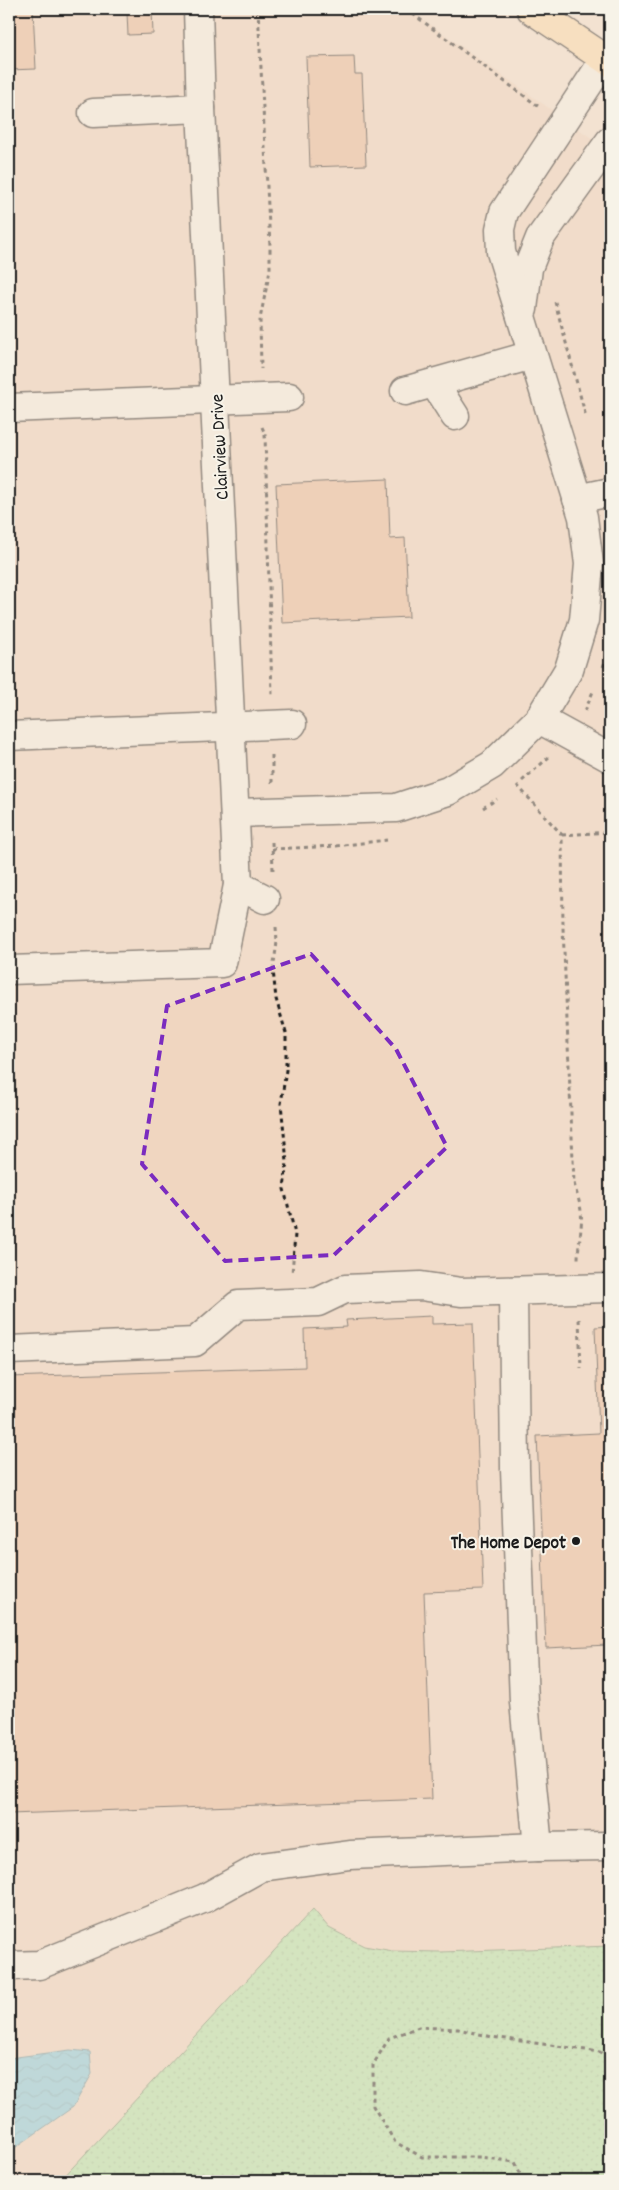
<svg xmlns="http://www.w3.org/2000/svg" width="619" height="2190" viewBox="0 0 619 2190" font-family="Dekko,sans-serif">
	<defs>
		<pattern id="grass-dots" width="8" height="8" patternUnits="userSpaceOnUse" patternTransform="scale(1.25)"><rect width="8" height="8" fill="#b0e6a9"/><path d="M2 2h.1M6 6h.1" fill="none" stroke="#97c591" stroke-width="1.8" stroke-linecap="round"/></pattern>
		<pattern id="water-waves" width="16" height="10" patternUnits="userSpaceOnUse" patternTransform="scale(1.25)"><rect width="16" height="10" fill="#82cde2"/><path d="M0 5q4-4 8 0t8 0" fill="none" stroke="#70afc1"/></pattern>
	</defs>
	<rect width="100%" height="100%" fill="#f3e2d1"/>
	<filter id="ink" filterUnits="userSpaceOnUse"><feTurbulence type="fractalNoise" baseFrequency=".02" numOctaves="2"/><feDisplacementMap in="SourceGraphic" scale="10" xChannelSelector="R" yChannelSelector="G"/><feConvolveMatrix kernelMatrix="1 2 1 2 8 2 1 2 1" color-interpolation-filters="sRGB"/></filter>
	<g filter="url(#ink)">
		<path fill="#f0d6c0" d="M9 9H408L610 151V1946L440 1952 393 1951 364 1946 329 1928 313 1909 60 2181H9Z"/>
		<path fill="url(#grass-dots)" stroke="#668162" d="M313 1909 329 1928 364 1946 393 1951 440 1952 610 1946V2181H60Z"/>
		<path fill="url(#water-waves)" stroke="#598693" d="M70 2050 90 2052 92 2074 73 2107 9 2152V2058Z"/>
		<g fill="#e9ba9a" stroke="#1c1c1c">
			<path d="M9 9H33L36 69 9 70Z"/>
			<path d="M112 9H152L153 34 128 35 127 13H112Z"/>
			<path d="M354 56 355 74H362L366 165 310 167 306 57Z"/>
			<path d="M388 479 390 539 405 538 409 617 282 623 276 484Z"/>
			<path d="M432 1316V1324L473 1323 483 1590 424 1592 432 1799 9 1814V1377L305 1367 304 1329 347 1327 346 1320Z"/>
			<path d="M610 1326V1701L608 1645 546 1648 537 1436 599 1433 595 1327Z"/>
		</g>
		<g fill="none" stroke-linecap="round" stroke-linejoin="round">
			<defs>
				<g id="minor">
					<path d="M93 113 201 108"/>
					<path d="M523 309 528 268 540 238 610 141"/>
					<path d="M434 383 455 416"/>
					<path d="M405 391 532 355"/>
					<path d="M9 408 289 397"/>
					<path d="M577 499 610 492"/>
					<path d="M539 719 610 758"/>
					<path d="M9 736 292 724"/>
					<path d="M235 813 396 808 448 791 492 765 539 719 569 669 584 620 589 564 583 517 501 252 500 229 504 212 605 59"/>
					<path d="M238 885 265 899"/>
					<path d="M9 970 222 963 238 885 201 108 198 9"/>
					<path d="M513 1291 515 1469 524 1702 538 1847"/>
					<path d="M9 1350 195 1342 238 1305 318 1302 345 1289 421 1286 461 1292 610 1288"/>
					<path d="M9 1966 39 1965 205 1898 261 1867 350 1855 538 1847 610 1846"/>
				</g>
				<path id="major" d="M531 9 610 62"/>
			</defs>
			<use href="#minor" stroke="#1c1c1c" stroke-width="31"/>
			<use href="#major" stroke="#1c1c1c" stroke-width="31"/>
			<g stroke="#1c1c1c" stroke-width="3" stroke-dasharray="4 4" stroke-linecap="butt">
				<path d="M258 9 270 246V270L260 319 261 369"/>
				<path d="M406 9 538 106"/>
				<path d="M555 302 586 417"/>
				<path d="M262 427 265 434 272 696"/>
				<path d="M603 667 610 649"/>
				<path d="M585 711 594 689"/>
				<path d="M522 781 549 757"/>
				<path d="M272 783V754"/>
				<path d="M517 785 562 835 563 928 574 1183C576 1192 580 1202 581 1211 583 1227 578 1243 578 1260"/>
				<path d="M483 808 497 799"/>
				<path d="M562 835 610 832"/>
				<path d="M272 842 273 871"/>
				<path d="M272 849 336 846 387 840"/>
				<path d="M276 927 277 942 273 970 276 999 286 1033V1070L281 1104 287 1162 284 1189 295 1234 292 1274"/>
				<path d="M579 1319 581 1368"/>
				<path d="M520 2181 521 2175 515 2162 481 2157H422L395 2142 373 2106V2065L389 2038 419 2027 458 2029 492 2037 600 2052 610 2062"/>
			</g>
			<use href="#minor" stroke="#f7f3e8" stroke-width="28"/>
			<use href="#major" stroke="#fddcac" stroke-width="28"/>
		</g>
	</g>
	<path d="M0 0H619V2190H0ZM311 954 396 1049 447 1147 334 1255 225 1261 142 1164 167 1006Z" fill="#f3e2d1" fill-opacity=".55" fill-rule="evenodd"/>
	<path fill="none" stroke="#7b2cbf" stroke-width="4" stroke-dasharray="10 6" stroke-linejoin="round" d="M311 954 396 1049 447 1147 334 1255 225 1261 142 1164 167 1006Z"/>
	<circle fill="#1c1c1c" stroke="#f7f3e8" stroke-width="2" cx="576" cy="1541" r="5"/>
	<g text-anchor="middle" stroke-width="4" stroke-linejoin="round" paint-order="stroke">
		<g font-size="19" fill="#1c1c1c" stroke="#f7f3e8">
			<text transform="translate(218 447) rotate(-93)" y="7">Clairview Drive</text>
		</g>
		<g font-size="19" font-weight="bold" fill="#1c1c1c" stroke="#f7f3e8" text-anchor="end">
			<text x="566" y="1548">The Home Depot</text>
		</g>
	</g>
	<rect width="619" height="2190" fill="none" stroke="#f7f3e8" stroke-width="30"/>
	<rect x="15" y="15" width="589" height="2160" fill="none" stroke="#1c1c1c" stroke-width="2" filter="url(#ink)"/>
</svg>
